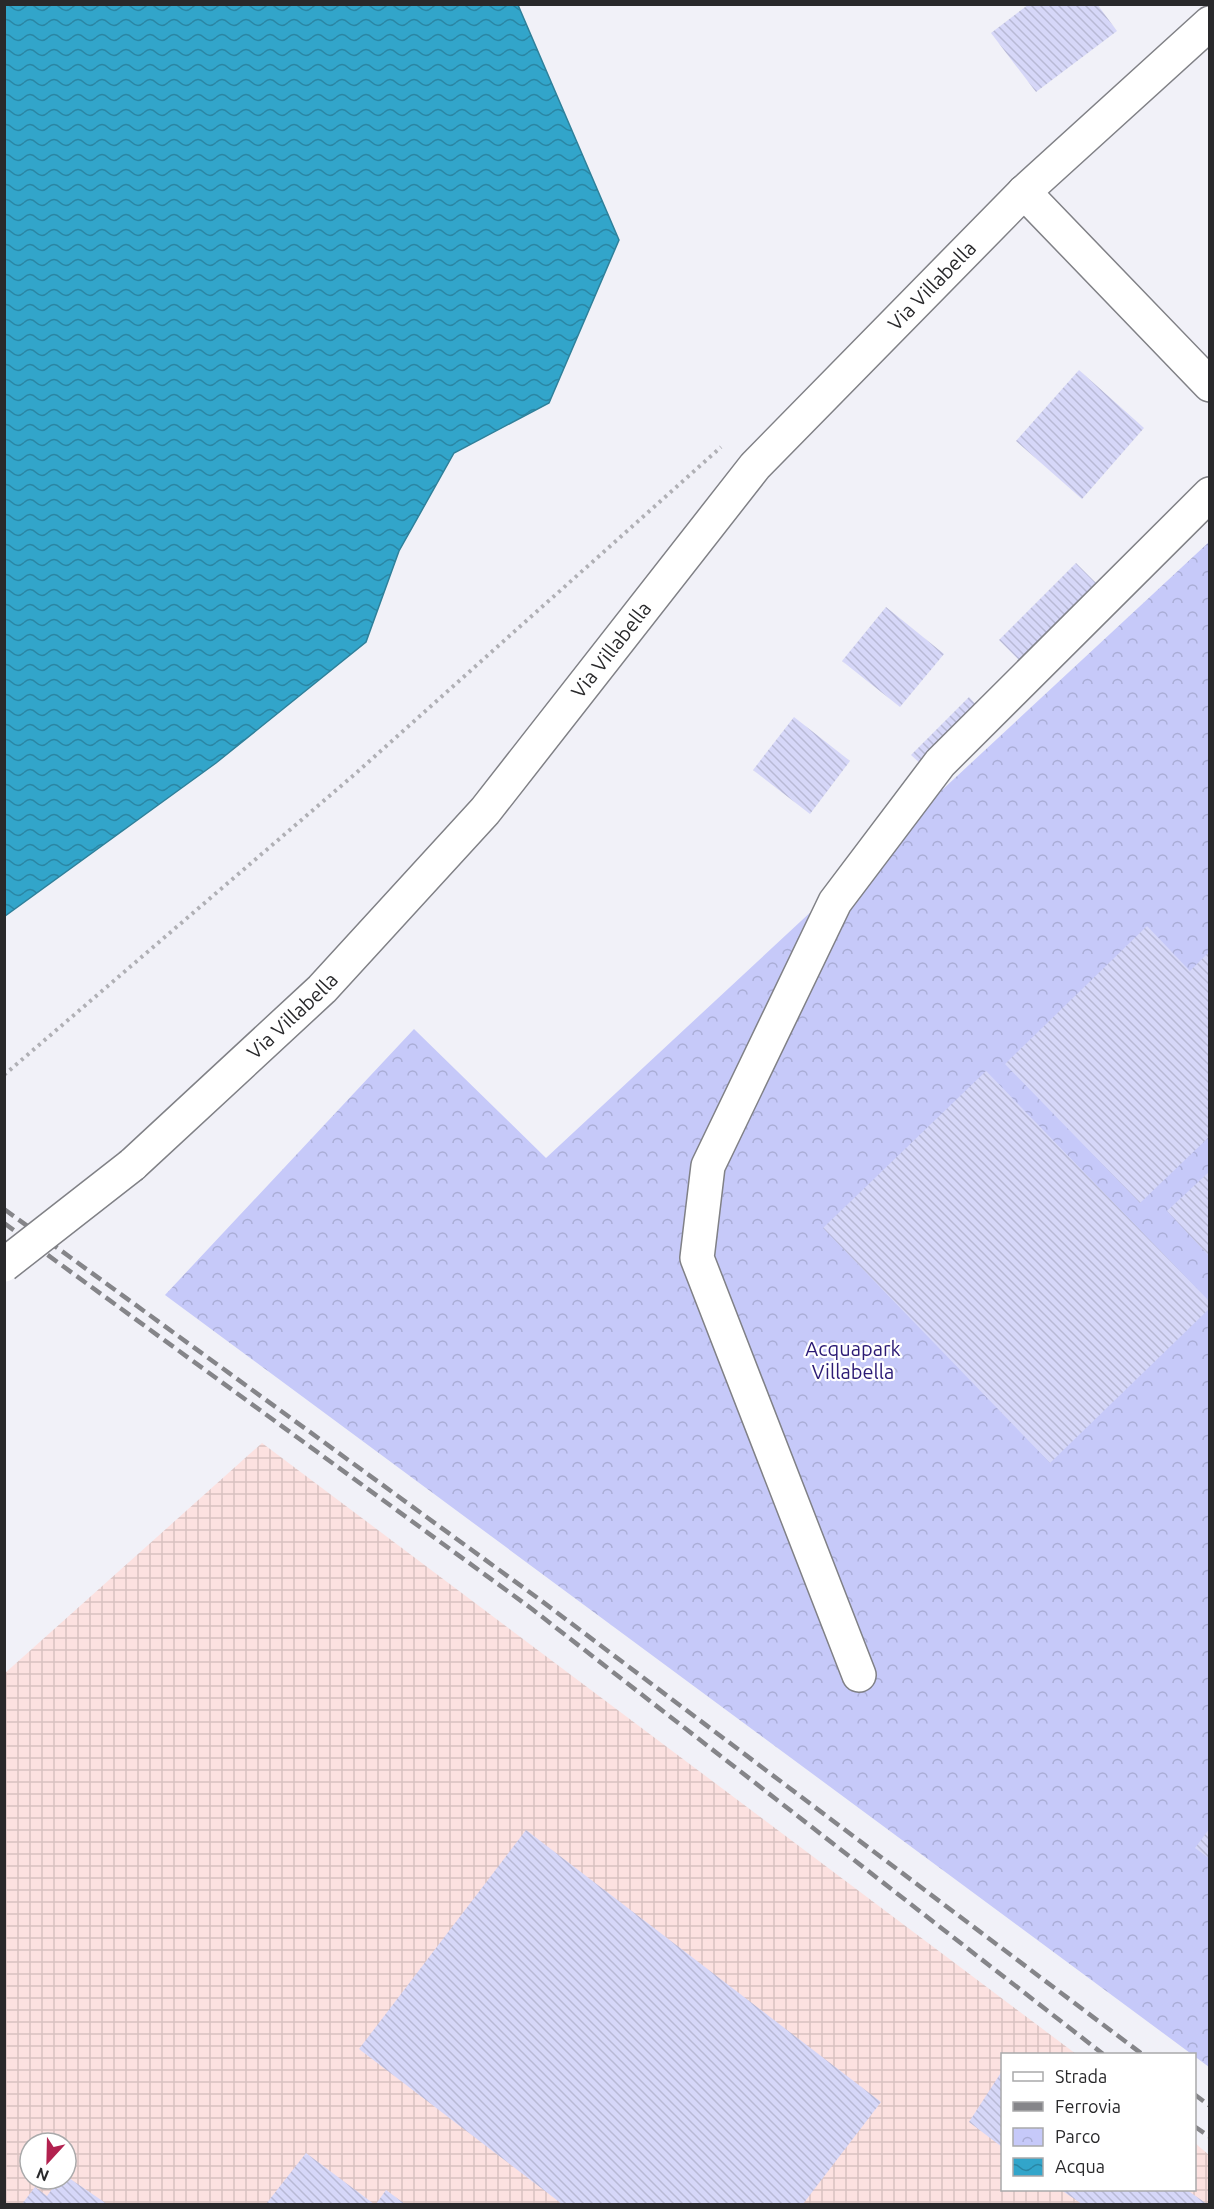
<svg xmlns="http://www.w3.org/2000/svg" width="1214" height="2209" viewBox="0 0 1214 2209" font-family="Ubuntu,sans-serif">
	<defs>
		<pattern id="industrial-grid" width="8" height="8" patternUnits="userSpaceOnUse" patternTransform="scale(1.5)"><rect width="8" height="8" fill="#fce1e0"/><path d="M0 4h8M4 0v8" fill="none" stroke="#d8c1c0"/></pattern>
		<pattern id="park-crowns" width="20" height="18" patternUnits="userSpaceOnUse" patternTransform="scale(1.5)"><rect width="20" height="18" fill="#c6c9f9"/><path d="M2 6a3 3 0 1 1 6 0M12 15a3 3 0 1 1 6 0" fill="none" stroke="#aaadd6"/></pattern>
		<pattern id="water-waves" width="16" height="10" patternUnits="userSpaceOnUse" patternTransform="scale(1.5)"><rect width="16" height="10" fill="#32a5ca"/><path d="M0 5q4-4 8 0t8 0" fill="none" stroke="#2a86a4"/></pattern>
		<pattern id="building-back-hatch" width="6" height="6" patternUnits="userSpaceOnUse" patternTransform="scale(1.5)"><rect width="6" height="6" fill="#d6d7f8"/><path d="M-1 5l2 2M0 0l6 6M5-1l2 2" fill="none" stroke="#b8b9d5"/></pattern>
	</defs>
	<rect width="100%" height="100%" fill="#f1f1f8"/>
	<path fill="url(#industrial-grid)" fill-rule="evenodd" d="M262 1443 1076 2054H1002V2190H1194L1195 2143 1209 2155V2204H5L4 1674ZM30 2143H66V2179H30Z"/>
	<path fill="url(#park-crowns)" d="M1209 542V2067L165 1295 414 1029 546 1158Z"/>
	<path fill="url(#water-waves)" stroke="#2f809a" stroke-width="1.5" d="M5 4 518 5 619 240 549 403 454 453 399 551 366 642 216 763 5 916Z"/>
	<g fill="url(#building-back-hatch)">
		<path d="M1029 4H1097L1117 31 1036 92 991 33Z"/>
		<path d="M1079 370 1144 428 1082 499 1016 441Z"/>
		<path d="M1076 563 1101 588 1024 665 999 640Z"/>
		<path d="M886 607 944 654 900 707 842 661Z"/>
		<path d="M969 697 980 709 923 766 911 755Z"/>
		<path d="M794 717 850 761 810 814 753 770Z"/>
		<path d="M1147 926 1190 971 1210 951V1136L1140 1203 1005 1064Z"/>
		<path d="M986 1071 1210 1302V1308L1050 1463 823 1228Z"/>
		<path d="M1210 1171V1257L1167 1211Z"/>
		<path d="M1210 1828V1859L1195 1848Z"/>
		<path d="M526 1830 881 2102 803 2204H562L359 2049Z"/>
		<path d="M1002 2071V2147L969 2122Z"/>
		<path d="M306 2153 374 2204H266Z"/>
		<path d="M66 2176 107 2204H22L35 2187 47 2196 59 2179H66Z"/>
		<path d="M386 2190 405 2204H376Z"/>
		<path d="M1061 2190H1187L1207 2204H1082Z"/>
	</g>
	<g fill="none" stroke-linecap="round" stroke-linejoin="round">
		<defs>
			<g id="street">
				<path d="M1024 192 1210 385"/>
				<path id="s1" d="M132 1165 322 989 485 811 755 466 1024 192 1210 23"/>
				<path d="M859 1675 697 1258 708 1166 835 902 940 763 1210 494"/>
			</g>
		</defs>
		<use href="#street" stroke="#808186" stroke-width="36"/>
		<path stroke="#b0b0b5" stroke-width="4" stroke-dasharray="3 4.5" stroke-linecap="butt" d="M4 1075 355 774 721 447"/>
		<use href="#street" stroke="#fff" stroke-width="33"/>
		<g stroke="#858589" stroke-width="4.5" stroke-dasharray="12 6" stroke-linecap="butt">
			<path d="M4 1209 539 1599 1142 2054"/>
			<path d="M4 1223 532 1609 1103 2054"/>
			<path d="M1194 2094 1210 2106"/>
			<path d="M1194 2126 1210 2137"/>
		</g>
		<defs>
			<path id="street-bridge" d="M4 1265 132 1165"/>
		</defs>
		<use href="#street-bridge" stroke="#808186" stroke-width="36" stroke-linecap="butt"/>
		<use href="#street-bridge" stroke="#fff" stroke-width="33"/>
	</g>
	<g text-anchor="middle" stroke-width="4.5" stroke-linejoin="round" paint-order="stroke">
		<g font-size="20" fill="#29292b" stroke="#fff">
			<text dy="7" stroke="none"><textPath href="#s1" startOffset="1191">Via Villabella</textPath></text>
			<text dy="7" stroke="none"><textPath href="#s1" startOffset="705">Via Villabella</textPath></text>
			<text dy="7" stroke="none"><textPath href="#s1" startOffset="219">Via Villabella</textPath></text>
		</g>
		<g font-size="20" fill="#2c1b75" stroke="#fff">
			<text x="853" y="1356">Acquapark<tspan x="853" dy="23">Villabella</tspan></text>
		</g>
	</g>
	<rect width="1214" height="2209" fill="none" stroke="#29292b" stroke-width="12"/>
	<rect x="1001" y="2053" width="195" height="138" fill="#ffffff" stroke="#a9a9aa" stroke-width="1.5"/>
	<rect x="1013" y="2072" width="30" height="9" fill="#ffffff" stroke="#a9a9aa" stroke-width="1.5"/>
	<text x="1055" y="2083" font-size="18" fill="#29292b">Strada</text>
	<rect x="1013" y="2102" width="30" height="9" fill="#858589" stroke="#a9a9aa" stroke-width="1.5"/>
	<text x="1055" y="2113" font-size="18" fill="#29292b">Ferrovia</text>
	<rect x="1013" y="2128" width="30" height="18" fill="url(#park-crowns)" stroke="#a9a9aa" stroke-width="1.5"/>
	<text x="1055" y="2143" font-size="18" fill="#29292b">Parco</text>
	<rect x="1013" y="2158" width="30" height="18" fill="url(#water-waves)" stroke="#a9a9aa" stroke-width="1.5"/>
	<text x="1055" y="2173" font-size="18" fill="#29292b">Acqua</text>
	<g transform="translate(48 2161) rotate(202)"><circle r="28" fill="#ffffff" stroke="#a9a9aa" stroke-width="1.5"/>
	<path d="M0-4.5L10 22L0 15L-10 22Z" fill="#b2214f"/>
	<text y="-9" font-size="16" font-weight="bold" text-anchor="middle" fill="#29292b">N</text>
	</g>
</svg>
